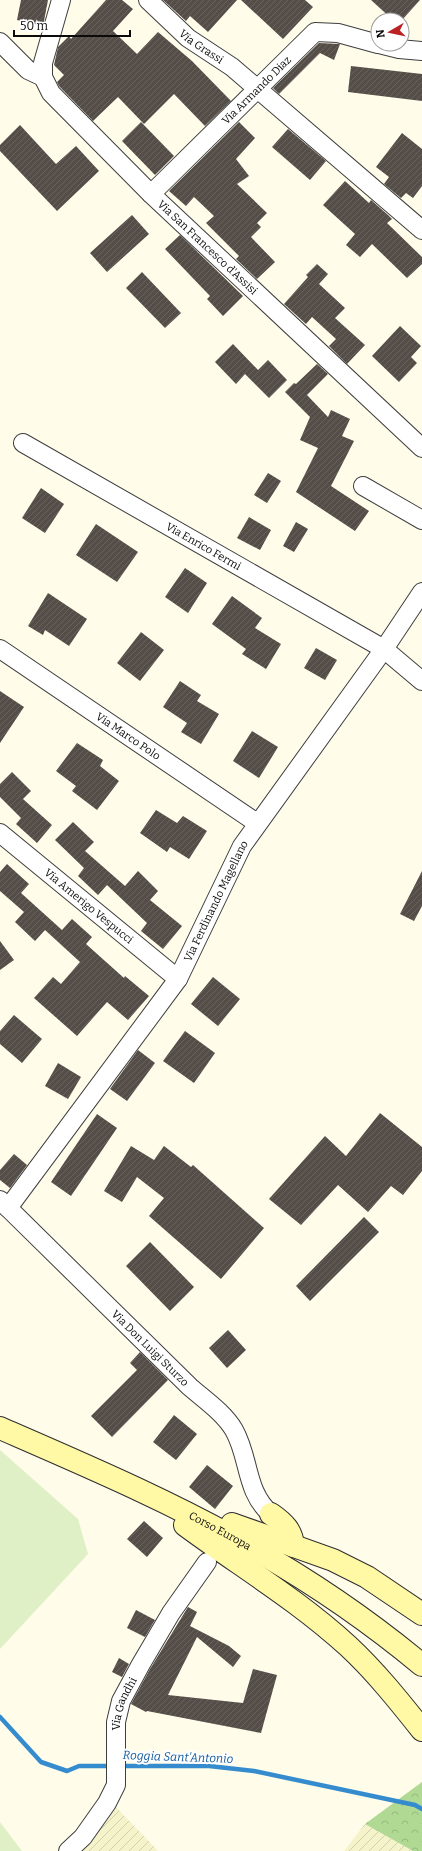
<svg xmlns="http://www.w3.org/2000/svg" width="422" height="1851" viewBox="0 0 422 1851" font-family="Bitter,serif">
	<defs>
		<pattern id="farmland-furrows" width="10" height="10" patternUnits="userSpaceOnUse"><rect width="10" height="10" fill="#f5f3ca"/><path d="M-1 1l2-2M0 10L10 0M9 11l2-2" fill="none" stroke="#d1cfac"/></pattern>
		<pattern id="forest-crowns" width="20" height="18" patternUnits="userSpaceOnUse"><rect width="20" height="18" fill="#b0da93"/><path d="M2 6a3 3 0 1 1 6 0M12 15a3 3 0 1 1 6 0" fill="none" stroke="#96ba7d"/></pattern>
		<pattern id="building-hatch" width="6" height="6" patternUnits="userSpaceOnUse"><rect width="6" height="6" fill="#544d48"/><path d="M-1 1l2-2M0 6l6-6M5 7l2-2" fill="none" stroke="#68625e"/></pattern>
	</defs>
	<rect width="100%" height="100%" fill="#fffcea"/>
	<g fill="url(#farmland-furrows)">
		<path d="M113 1804 158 1851H77Z"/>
		<path d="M365 1824 413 1851H344Z"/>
	</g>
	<path fill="url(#forest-crowns)" d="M422 1782V1851H413L365 1824Z"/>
	<g fill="#e0f0c6">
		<path d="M0 1450 78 1519 88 1554 0 1649Z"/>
		<path d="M0 1822 22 1851H0Z"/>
	</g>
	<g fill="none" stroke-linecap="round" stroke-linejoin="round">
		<g stroke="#348bce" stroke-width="4.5">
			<path d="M0 1717 41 1762 67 1771 79 1766H113"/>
			<path d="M120 1766H209L254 1771 415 1805 422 1809"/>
		</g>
	</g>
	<g fill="url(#building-hatch)">
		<path d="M21 0H48L43 26 17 20Z"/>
		<path d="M106 0H122L133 9 113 31 137 54 158 32 192 61 231 101 205 126 174 94 144 124 118 97 93 121 59 86 57 82 64 75 54 65 58 47 69 36 71 39Z"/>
		<path d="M163 0H237L208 32 190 16 186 21Z"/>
		<path d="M241 0H305L313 7 283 39Z"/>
		<path d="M371 0H420L402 20H393Z"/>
		<path d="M319 43 340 44 334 60 320 53 279 94 273 88Z"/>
		<path d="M351 66 422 74V101L348 92Z"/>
		<path d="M141 122 174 156 155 175 122 141Z"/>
		<path d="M239 122 255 138 236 159 249 176 237 184 267 213 257 223 261 227 251 237 275 262 257 279 236 259 239 256 206 223 214 216 194 197 186 206 169 191Z"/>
		<path d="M20 125 56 164 76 146 99 171 57 211 0 151V145Z"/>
		<path d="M288 129 326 161 310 180 272 147Z"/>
		<path d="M402 133 422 149V186L413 198 406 193 401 198 384 184 389 177 376 167Z"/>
		<path d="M345 181 369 203 371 200 388 215 392 219 387 223 422 257V264L407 278 372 244 360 257 346 245 355 234 323 205Z"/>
		<path d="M132 215 149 234 107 272 90 253Z"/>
		<path d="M180 235 243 296 223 316 207 299 210 296 165 249Z"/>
		<path d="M317 264 328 274 319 284 345 308 335 318 365 345 347 364 329 346 336 339 312 317 306 324 284 304 308 277 306 275Z"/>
		<path d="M142 272 181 313 165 328 126 288Z"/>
		<path d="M400 326 421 346 411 357 417 363 399 382 372 356Z"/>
		<path d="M233 344 258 370 268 360 287 380 269 398 245 374 236 384 215 362Z"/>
		<path d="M317 364 328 374 307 395 328 417 331 410 350 419 342 436 354 441 331 486 369 511 355 531 296 492 318 448 300 440 310 417 285 392 294 383 296 384Z"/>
		<path d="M268 473 281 481 267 503 254 495Z"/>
		<path d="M41 488 64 504 45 533 22 518Z"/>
		<path d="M249 517 271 530 260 550 237 538Z"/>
		<path d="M296 522 308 529 294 552 283 546Z"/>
		<path d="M96 524 138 552 117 582 76 555Z"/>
		<path d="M185 568 207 583 188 613 165 597Z"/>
		<path d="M48 593 87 619 69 646 45 630 43 635 28 626Z"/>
		<path d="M232 596 262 618 255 628 281 644 266 669 242 654 246 649 212 624Z"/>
		<path d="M141 632 164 650 140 681 117 663Z"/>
		<path d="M316 648 337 660 325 680 304 668Z"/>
		<path d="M180 681 201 695 197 701 219 714 201 744 181 732 187 723 163 707Z"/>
		<path d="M0 691 24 707 0 743Z"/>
		<path d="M252 731 278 747 259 778 233 761Z"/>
		<path d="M77 743 103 760 100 766 119 781 97 810 72 791 76 786 56 771Z"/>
		<path d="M12 772 31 791 23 799 52 825 37 843 16 824 21 818 0 797V784Z"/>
		<path d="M156 810 177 823 183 816 207 831 189 859 170 847 167 852 140 833Z"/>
		<path d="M73 822 94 842 85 851 125 886 138 871 158 891 150 900 182 926 163 949 141 931 147 923 107 885 98 895 78 876 84 868 55 840Z"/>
		<path d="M7 864 29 884 21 893 62 930 72 919 92 937 86 944 124 978 125 976 149 996 128 1020 107 1002 77 1036 34 998 53 977 61 984 80 962 45 930 35 941 15 922 24 912 0 891V872Z"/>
		<path d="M422 871V906L414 921 400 914Z"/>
		<path d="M0 941 14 960 0 970Z"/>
		<path d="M213 977 240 999 218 1026 191 1004Z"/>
		<path d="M14 1015 42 1039 22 1063 0 1044V1031Z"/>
		<path d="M185 1031 215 1053 194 1083 163 1061Z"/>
		<path d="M138 1050 155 1063 127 1101 110 1089Z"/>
		<path d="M58 1063 81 1077 68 1099 45 1086Z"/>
		<path d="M380 1113 422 1147V1171L403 1195 391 1186 368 1212 338 1185 301 1225 269 1199 325 1136 346 1156Z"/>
		<path d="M97 1114 117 1128 71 1196 51 1182Z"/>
		<path d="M131 1146 154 1160 164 1146 191 1167 193 1165 264 1228 221 1279 149 1216 164 1198 137 1177 122 1202 104 1191Z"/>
		<path d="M14 1154 27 1165 10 1188 0 1180V1170Z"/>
		<path d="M364 1217 379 1232 310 1301 296 1286Z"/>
		<path d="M150 1242 194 1287 170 1311 126 1266Z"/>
		<path d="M228 1330 246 1350 227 1368 209 1348Z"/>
		<path d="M140 1352 168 1380 112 1437 91 1416 137 1370 130 1363Z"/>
		<path d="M174 1415 197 1434 176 1460 153 1442Z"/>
		<path d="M207 1465 233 1486 215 1509 189 1487Z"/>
		<path d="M144 1521 163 1538 147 1557 127 1539Z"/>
		<path d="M188 1607 197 1612 190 1626 229 1646 241 1656 233 1667 197 1637 168 1695 243 1703 253 1669 277 1675 261 1733 147 1711 146 1712 131 1704 150 1669Z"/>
		<path d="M136 1610 155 1620 145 1637 127 1628Z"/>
		<path d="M119 1658 129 1664 122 1677 112 1672Z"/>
	</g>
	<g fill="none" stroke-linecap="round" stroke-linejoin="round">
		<defs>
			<g id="minor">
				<path id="s1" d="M148 0 188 38 232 67 422 230"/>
				<path id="s2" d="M0 42 28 70 43 77 51 93 151 194 422 448"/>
				<path d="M379 44 399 49 422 51"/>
				<path d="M43 77V63L61 0"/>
				<path id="s3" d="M151 194 315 32 338 33 378 44"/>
				<path id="s4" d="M23 443 384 649 422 681"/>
				<path d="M363 486 422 520"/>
				<path id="s5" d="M0 649 257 823"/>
				<path id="s6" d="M0 833 178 979"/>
				<path id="s7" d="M0 1200 190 1387C205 1400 224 1413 234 1430 250 1458 245 1492 271 1514"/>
				<path id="s8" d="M8 1208 178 979 242 846 384 649 422 592"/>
				<path id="s9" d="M68 1851 83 1837 107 1803 116 1785V1722L121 1701 141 1664 171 1613 207 1562"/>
			</g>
			<g id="secondary">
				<path id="s10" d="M0 1428C85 1465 172 1502 252 1548 312 1582 369 1621 422 1665"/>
				<path d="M271 1514C284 1523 292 1531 293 1546"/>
				<path d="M232 1524 333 1560 367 1577 422 1614"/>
				<path d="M185 1525C239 1565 298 1600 348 1646 375 1671 399 1701 422 1730"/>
			</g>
		</defs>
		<use href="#minor" stroke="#3e3e3e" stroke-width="20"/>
		<use href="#secondary" stroke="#2d2d2d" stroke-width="24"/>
		<use href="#minor" stroke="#fff" stroke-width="18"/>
		<use href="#secondary" stroke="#fff8a5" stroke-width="22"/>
	</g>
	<g text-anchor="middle" stroke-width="4" stroke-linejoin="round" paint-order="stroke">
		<g font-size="11" fill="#0b0b0b" stroke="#fff">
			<text dy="4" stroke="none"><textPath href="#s1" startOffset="71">Via Grassi</textPath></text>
			<text dy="4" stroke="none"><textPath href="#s3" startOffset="148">Via Armando Diaz</textPath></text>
			<text dy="4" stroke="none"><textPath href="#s2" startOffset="294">Via San Francesco d'Assisi</textPath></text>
			<text dy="4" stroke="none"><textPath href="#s4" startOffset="208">Via Enrico Fermi</textPath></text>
			<text dy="4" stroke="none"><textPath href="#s5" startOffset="155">Via Marco Polo</textPath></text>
			<text dy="4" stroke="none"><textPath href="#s8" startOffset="372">Via Ferdinando Magellano</textPath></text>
			<text dy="4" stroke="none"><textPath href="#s6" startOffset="115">Via Amerigo Vespucci</textPath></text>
			<text dy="4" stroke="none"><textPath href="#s7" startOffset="211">Via Don Luigi Sturzo</textPath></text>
			<text dy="4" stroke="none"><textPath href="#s10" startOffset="243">Corso Europa</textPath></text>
			<text dy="4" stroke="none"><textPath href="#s9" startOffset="165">Via Gandhi</textPath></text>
		</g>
		<g font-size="12" font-style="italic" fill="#145c9e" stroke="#fff">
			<text transform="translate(178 1757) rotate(2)" y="4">Roggia Sant'Antonio</text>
		</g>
	</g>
	<g transform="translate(390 32) rotate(261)"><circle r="19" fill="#ffffff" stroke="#9d9d9d"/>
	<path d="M0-3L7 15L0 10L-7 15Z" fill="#bc2224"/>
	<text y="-6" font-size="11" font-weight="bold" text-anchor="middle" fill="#0b0b0b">N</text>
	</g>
	<path d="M14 30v6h116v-6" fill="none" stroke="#0b0b0b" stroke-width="2"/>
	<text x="20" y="30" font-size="12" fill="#0b0b0b" stroke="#ffffff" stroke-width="3" paint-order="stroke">50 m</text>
</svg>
